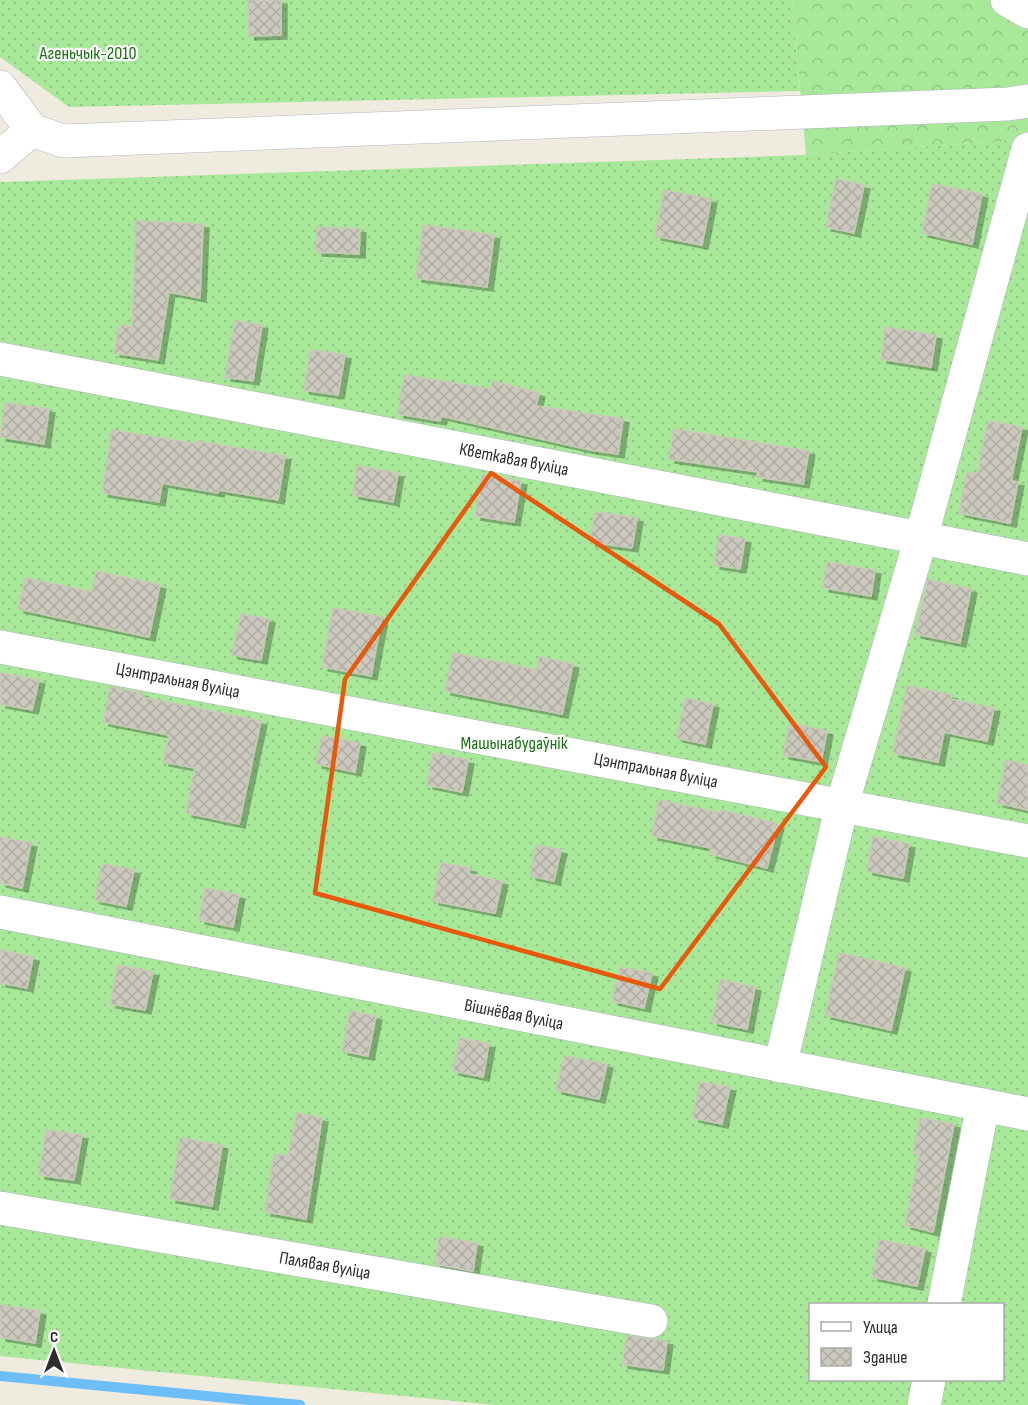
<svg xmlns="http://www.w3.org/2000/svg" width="1028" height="1405" viewBox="0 0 1028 1405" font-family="'Sofia Sans Condensed',sans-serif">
	<defs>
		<pattern id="forest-crowns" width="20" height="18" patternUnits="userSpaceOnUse" patternTransform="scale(1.5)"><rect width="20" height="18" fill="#a8e899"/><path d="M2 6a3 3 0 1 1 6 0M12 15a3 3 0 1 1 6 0" fill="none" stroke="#91c784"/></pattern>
		<pattern id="garden-dots" width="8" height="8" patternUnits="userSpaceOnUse" patternTransform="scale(1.5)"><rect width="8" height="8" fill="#a8e899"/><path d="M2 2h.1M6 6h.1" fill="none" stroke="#91c784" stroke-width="1.8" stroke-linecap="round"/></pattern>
		<pattern id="building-cross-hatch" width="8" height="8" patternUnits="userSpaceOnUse" patternTransform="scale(1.5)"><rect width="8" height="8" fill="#cbc9bd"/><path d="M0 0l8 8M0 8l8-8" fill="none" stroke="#afada3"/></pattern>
		<filter id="shadow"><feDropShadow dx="6" dy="4" stdDeviation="0" flood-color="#0004"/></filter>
	</defs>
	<rect width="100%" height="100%" fill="#efebdf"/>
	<path fill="url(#forest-crowns)" d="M792 0H1028V139L806 155Z"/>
	<g fill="url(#garden-dots)" fill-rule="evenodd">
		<path d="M0 0H792L800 91 69 107 0 57Z"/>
		<path d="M1028 139V1405H494L0 1356V182L806 155ZM810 1304H1002V1380H810Z"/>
	</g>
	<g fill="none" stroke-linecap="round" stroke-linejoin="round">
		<path stroke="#6dbdf6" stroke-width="10" d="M0 1376 300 1405"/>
	</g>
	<g fill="url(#building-cross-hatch)" stroke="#cbc7b8" stroke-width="1.5" filter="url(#shadow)">
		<path d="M248 0H281V35L249 36Z"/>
		<path d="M836 179 864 185 854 233 826 227Z"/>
		<path d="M932 184 982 194 972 244 922 233Z"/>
		<path d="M664 190 711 199 702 245 655 236Z"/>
		<path d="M136 221 203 224 200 298 169 292 158 360 114 353 119 325 132 327Z"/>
		<path d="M423 225 494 235 487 287 416 278Z"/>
		<path d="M317 227 360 229 359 254 316 252Z"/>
		<path d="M235 321 262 325 253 381 225 377Z"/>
		<path d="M885 327 936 335 931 367 881 359Z"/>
		<path d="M310 350 345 355 338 395 304 390Z"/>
		<path d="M404 375 491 389 493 381 539 393 536 406 623 419 618 454 590 450 441 416 440 421 398 414Z"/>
		<path d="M5 403 49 409 44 444 0 437Z"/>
		<path d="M988 421 1022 427 1011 481 1018 482 1010 523 959 513 967 472 977 474Z"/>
		<path d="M674 429 809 451 803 484 757 477 758 472 669 459Z"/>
		<path d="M112 430 197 444V441L285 456 278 500 219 490 218 493 162 483 159 502 102 493Z"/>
		<path d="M357 466 398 473 393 502 353 495Z"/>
		<path d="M482 475 521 481 514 522 475 516Z"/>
		<path d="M595 512 637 518 632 548 590 542Z"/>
		<path d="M719 535 745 539 740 569 714 565Z"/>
		<path d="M827 562 875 570 871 596 823 588Z"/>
		<path d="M96 571 160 585 149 637 18 609 25 578 92 592Z"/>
		<path d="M928 580 971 589 960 643 915 634Z"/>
		<path d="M333 608 382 617 371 676 322 667Z"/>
		<path d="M241 614 269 619 261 660 232 655Z"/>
		<path d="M453 653 537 670 539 657 573 664 562 714 445 691Z"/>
		<path d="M0 673 39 680 32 710 0 704Z"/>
		<path d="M907 686 952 695 951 699 994 708 987 741 944 732 938 762 893 753Z"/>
		<path d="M110 687 143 693 142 697 261 721 239 824 186 813 195 768 163 762 169 735 103 722Z"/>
		<path d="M685 698 713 704 705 744 677 738Z"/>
		<path d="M790 723 827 731 821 762 783 755Z"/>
		<path d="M322 736 360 743 355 772 316 764Z"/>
		<path d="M433 753 468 760 462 792 427 785Z"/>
		<path d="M1006 760 1028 765V810L997 803Z"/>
		<path d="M659 800 720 813 721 810 778 824 767 868 710 854 711 848 652 836Z"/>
		<path d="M0 837 31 843 22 888 0 883Z"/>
		<path d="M873 837 909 844 903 878 867 871Z"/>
		<path d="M536 845 561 850 554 881 530 876Z"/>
		<path d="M441 863 470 868 469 874 502 881 495 913 433 901Z"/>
		<path d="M102 864 134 870 126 906 95 900Z"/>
		<path d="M205 888 239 895 233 927 199 920Z"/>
		<path d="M0 950 33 957 27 988 0 983Z"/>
		<path d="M839 953 905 968 891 1030 825 1015Z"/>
		<path d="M118 965 153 972 145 1010 110 1004Z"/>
		<path d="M620 967 652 973 644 1008 612 1001Z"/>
		<path d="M721 980 755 987 747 1029 712 1022Z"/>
		<path d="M350 1011 376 1016 368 1056 342 1051Z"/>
		<path d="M460 1038 489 1044 483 1077 453 1071Z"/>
		<path d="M564 1056 607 1064 599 1099 556 1090Z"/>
		<path d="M700 1082 730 1087 722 1124 693 1118Z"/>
		<path d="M297 1113 322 1118 306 1219 265 1212 274 1154 288 1156Z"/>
		<path d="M920 1118 954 1124 933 1232 905 1225 919 1155 913 1153Z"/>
		<path d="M46 1130 82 1135 74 1180 39 1175Z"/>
		<path d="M180 1138 222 1145 212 1206 170 1199Z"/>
		<path d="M439 1237 477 1243 473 1271 435 1264Z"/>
		<path d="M879 1240 925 1249 917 1286 872 1277Z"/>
		<path d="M0 1305 40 1311 35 1343 0 1337Z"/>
		<path d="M627 1336 667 1341 663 1370 622 1364Z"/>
	</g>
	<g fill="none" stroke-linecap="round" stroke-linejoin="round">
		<defs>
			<g id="minor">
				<path d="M1007 0 1028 12"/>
				<path d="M0 87 32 130 63 141 1008 104 1028 101"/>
				<path d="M0 157 32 130"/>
				<path d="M0 359 1028 559"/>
				<path d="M0 647 1028 841"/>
				<path d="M0 912 1028 1114"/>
				<path d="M780 1066 842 805 921 538 1028 149"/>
				<path d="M0 1208 651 1321"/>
				<path d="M944 1304 983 1105"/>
				<path d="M924 1405 929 1380"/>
			</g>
		</defs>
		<use href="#minor" stroke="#b3b3c1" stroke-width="34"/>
		<use href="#minor" stroke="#fff" stroke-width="33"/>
	</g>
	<path fill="none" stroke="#e8590c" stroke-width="4.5" stroke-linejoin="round" d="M491 473 719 624 826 767 660 989 315 893 345 679Z"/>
	<g text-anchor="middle" stroke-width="4.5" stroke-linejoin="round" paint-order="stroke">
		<g font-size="18" fill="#1b7116" stroke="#fff">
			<text x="88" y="59">Агеньчык-2010</text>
			<text x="514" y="749">Машынабудаўнік</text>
		</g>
		<g font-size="18" fill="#2d2d2d" stroke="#fff">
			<text transform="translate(514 459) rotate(11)" y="6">Кветкавая вуліца</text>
			<text transform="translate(178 680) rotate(11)" y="6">Цэнтральная вуліца</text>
			<text transform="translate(656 770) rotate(11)" y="6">Цэнтральная вуліца</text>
			<text transform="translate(514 1014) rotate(11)" y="6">Вішнёвая вуліца</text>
			<text transform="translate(325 1265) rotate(10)" y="6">Палявая вуліца</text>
		</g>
	</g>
	<rect x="809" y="1303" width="195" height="78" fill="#ffffff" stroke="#ababab" stroke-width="1.5"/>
	<rect x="821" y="1322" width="30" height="9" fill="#ffffff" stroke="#ababab" stroke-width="1.5"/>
	<text x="863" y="1333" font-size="18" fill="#2d2d2d">Улица</text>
	<rect x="821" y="1348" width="30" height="18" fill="url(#building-cross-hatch)" stroke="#ababab" stroke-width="1.5"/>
	<text x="863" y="1363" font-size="18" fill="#2d2d2d">Здание</text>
	<g transform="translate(54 1351)" stroke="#ffffff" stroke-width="4.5" paint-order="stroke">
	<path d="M0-4.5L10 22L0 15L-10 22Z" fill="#2d2d2d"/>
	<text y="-9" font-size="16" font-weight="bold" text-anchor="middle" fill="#2d2d2d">С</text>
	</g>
</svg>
